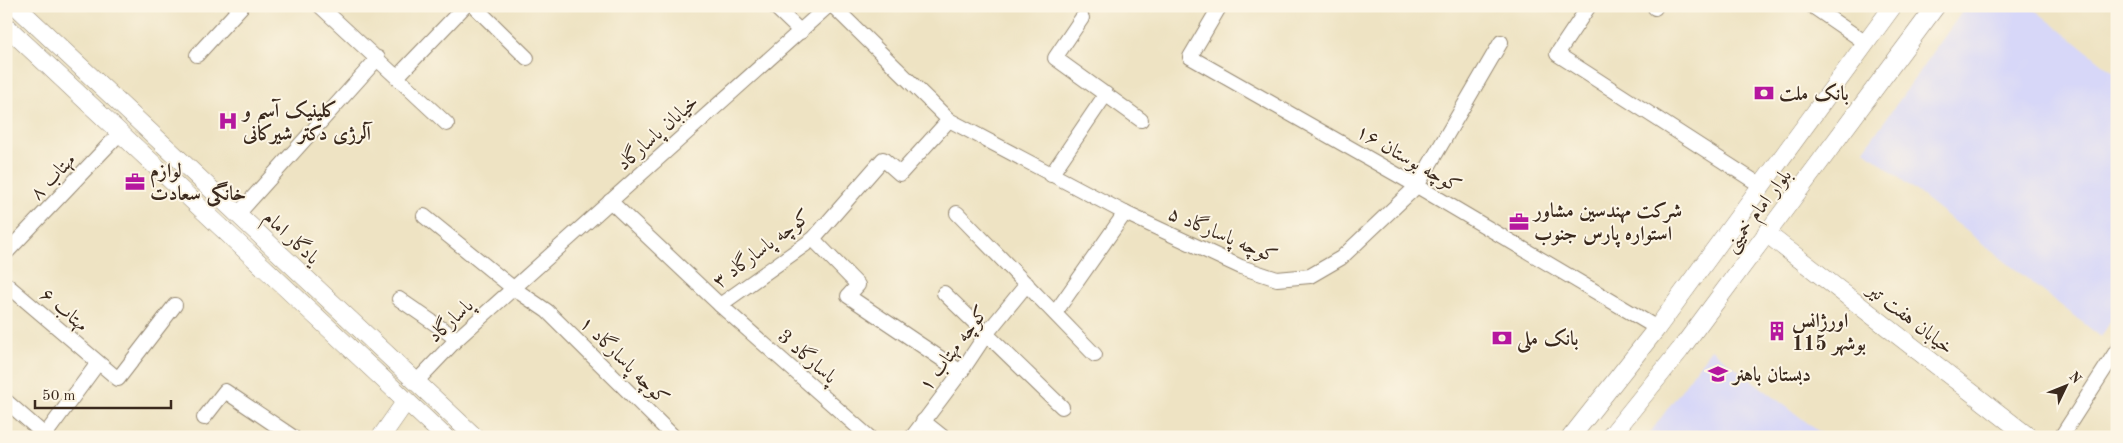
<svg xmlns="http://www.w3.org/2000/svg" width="2123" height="443" viewBox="0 0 2123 443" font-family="'Old Standard TT',Amiri,serif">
	<rect width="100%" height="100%" fill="#fcf5e5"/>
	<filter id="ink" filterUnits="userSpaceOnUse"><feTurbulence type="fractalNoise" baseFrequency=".02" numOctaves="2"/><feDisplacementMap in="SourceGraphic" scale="10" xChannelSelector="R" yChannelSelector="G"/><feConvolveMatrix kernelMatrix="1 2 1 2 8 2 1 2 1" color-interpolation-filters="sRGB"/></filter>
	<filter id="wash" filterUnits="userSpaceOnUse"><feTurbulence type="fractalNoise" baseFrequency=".0096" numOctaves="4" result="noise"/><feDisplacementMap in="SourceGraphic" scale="20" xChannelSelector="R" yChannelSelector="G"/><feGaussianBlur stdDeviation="1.12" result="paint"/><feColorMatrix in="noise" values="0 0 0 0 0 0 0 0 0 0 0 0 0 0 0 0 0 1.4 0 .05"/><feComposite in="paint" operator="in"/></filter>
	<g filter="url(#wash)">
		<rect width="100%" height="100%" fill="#eee3c3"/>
		<g fill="#d7d7f8">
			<path d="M1966 6H2030L2117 75 2112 100 2117 110V178L2106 192 2117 199V311L2101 337 1864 150Z"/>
			<path d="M1711 349 1775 398 1826 437H1647Z"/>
		</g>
	</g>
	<g filter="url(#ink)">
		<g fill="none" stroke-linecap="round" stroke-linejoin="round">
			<defs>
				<g id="minor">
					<path d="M320 6 447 124"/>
					<path d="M474 6 527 58"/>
					<path d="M774 6 801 32"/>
					<path d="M833 6 949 120 1125 213 1241 267 1277 279 1310 276 1341 258 1417 186 1501 42"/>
					<path d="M1220 6 1190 57 1417 186 1657 328"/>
					<path d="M1589 6 1557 54 1760 185"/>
					<path d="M1812 6 1866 43"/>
					<path d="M1655 8 1656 6"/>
					<path d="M1082 18 1055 58 1141 120"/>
					<path d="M197 55 242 6"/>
					<path d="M398 76 465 6"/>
					<path d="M1051 175 1106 94"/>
					<path d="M610 201 720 305 813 239 883 159 900 174 949 120"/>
					<path d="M957 213 1095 355"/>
					<path d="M237 215 378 58"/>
					<path d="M424 216 513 288 547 311 674 437"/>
					<path d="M813 239 858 285 848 296 961 372"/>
					<path d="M6 253 121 132"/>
					<path d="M6 284 118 379 175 305"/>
					<path d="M944 293 1062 407"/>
					<path d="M399 299 457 339"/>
					<path d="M720 305 869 437"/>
					<path d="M1055 313 1125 213"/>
					<path d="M416 382 457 339 828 6"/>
					<path d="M6 401 47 437"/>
					<path d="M204 418 225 391 293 437"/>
					<path d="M923 421 943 437"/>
					<path d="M45 435 98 363"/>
					<path d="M912 437 961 372 987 333 1027 284"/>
					<path d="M2061 437 2117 350"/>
				</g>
				<g id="tertiary">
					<path d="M16 6 475 437"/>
					<path d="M6 26 445 437"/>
					<path d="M1766 233 2029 437"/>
					<path d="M381 437 406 401"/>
					<path d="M1571 437 1657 328 1893 6"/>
					<path d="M1610 437 1680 350 1936 6"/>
				</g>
			</defs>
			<use href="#minor" stroke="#948670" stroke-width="16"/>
			<use href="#tertiary" stroke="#948670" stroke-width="19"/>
			<use href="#minor" stroke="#fff" stroke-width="14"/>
			<use href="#tertiary" stroke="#fff" stroke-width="18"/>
		</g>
	</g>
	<defs>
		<symbol id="bank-bare" viewBox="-9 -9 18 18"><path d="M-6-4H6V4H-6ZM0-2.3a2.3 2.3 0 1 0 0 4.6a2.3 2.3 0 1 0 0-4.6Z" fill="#b5179e" stroke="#fcf5e5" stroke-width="2.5" paint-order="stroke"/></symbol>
		<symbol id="hospital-bare" viewBox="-9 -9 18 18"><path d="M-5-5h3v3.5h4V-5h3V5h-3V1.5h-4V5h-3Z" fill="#b5179e" stroke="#fcf5e5" stroke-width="2.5" paint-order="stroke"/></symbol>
		<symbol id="office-bare" viewBox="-9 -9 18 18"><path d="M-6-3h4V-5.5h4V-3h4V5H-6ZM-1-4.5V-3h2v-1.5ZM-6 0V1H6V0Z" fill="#b5179e" stroke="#fcf5e5" stroke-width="2.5" paint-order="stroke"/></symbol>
		<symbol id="building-bare" viewBox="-9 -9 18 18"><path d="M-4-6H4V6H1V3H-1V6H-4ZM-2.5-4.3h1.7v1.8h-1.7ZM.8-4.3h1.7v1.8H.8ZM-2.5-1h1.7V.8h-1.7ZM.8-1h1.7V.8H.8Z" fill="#b5179e" stroke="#fcf5e5" stroke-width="2.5" paint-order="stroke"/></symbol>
		<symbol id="school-bare" viewBox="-9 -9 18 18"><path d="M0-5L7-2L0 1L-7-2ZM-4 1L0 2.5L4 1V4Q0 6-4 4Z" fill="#b5179e" stroke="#fcf5e5" stroke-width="2.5" paint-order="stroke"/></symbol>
	</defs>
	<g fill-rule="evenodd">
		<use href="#bank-bare" x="1750" y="79" width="28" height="28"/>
		<use href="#hospital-bare" x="214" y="107" width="28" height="28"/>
		<use href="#office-bare" x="121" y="168" width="28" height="28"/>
		<use href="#office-bare" x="1505" y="208" width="28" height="28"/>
		<use href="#building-bare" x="1763" y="317" width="28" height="28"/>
		<use href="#bank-bare" x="1488" y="324" width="28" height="28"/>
		<use href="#school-bare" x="1704" y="360" width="28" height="28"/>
	</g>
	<g text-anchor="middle" stroke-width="4" stroke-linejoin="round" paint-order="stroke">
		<g font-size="20" font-weight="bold" fill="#3b2a1e" stroke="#fcf5e5" text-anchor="start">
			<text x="1779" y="100">بانک ملت</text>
			<text x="243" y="117">کلینیک آسم و<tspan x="243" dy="23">آلرژی دکتر شیرکانی</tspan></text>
			<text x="150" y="177">لوازم<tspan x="150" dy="23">خانگی سعادت</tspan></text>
			<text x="1534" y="217">شرکت مهندسین مشاور<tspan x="1534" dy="23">استواره پارس جنوب</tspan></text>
			<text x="1792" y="327">اورژانس<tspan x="1792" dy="23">115 بوشهر</tspan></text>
			<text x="1517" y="345">بانک ملی</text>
			<text x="1733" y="381">دبستان باهنر</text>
		</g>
		<g font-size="20" fill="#3b2a1e" stroke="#fcf5e5">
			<text transform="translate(657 132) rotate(-42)" y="7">خیابان پاسارگاد</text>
			<text transform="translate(1409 158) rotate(30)" y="7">کوچه بوستان ۱۶</text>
			<text transform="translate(52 176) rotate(-46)" y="7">مهتاب ۸</text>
			<text transform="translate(1757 210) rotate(-53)" y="7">بلوار امام خمینی</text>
			<text transform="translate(1223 234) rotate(23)" y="7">کوچه پاسارگاد ۵</text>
			<text transform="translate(292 237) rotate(43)" y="7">یادگار امام</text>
			<text transform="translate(761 248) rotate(-37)" y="7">کوچه پاسارگاد ۳</text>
			<text transform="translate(65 309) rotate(41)" y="7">مهتاب ۶</text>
			<text transform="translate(1911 318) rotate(38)" y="7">خیابان هفت تیر</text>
			<text transform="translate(450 320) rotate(-43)" y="7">پاسارگاد</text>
			<text transform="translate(953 348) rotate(-53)" y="7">کوچه مهتاب ۱</text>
			<text transform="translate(808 356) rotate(41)" y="7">پاسارگاد 3</text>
			<text transform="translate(625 360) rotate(45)" y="7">کوچه پاسارگاد ۱</text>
		</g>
	</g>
	<rect width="2123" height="443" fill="none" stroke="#fcf5e5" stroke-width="25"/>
	<g transform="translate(2066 386) rotate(47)" stroke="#fcf5e5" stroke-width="4" paint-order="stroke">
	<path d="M0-4L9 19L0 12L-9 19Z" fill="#3b2a1e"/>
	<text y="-8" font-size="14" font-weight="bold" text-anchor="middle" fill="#3b2a1e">N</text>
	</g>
	<path d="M35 400v8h136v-8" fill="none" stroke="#3b2a1e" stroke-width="2.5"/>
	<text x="42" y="400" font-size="15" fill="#3b2a1e" stroke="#fcf5e5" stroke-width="4" paint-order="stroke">50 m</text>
</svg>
